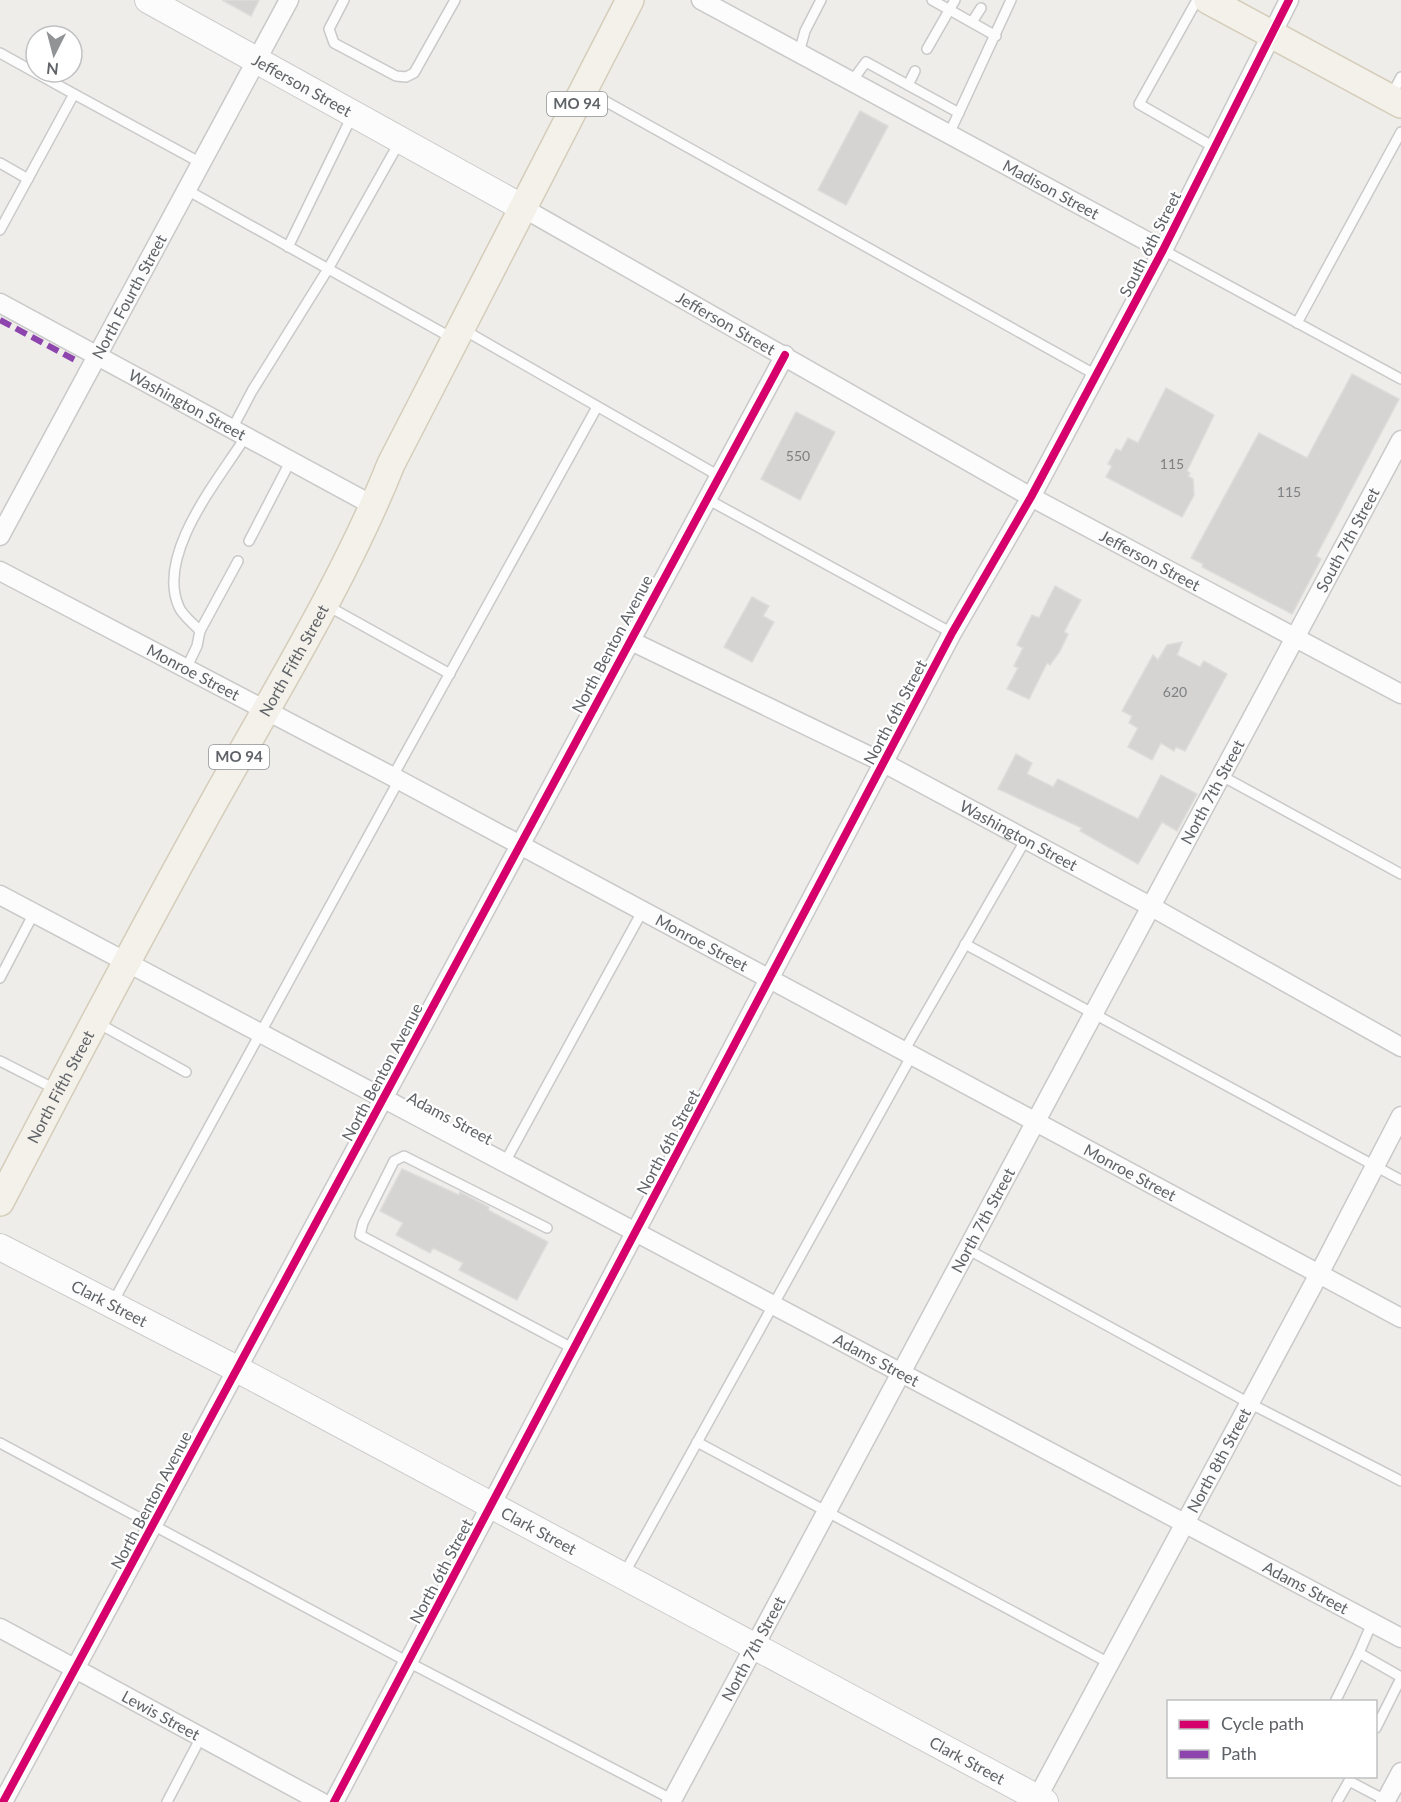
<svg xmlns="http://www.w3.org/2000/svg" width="1401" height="1802" viewBox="0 0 1401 1802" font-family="Lato,sans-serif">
	<rect width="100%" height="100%" fill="#eeedea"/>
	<g fill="#d5d4d3" stroke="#dedcd9" stroke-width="1.5">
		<path d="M222 0H259L251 16Z"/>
		<path d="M860 111 888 126 846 205 818 190Z"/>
		<path d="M1352 374 1399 399 1316 556 1321 559 1292 614 1202 567 1203 564 1191 558 1259 433 1307 458Z"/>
		<path d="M1166 388 1214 415 1187 471 1190 473 1188 476 1193 479 1194 495 1182 517 1106 477 1112 466 1108 464 1116 449 1121 451 1128 438 1138 443Z"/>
		<path d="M796 412 835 432 800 500 761 479Z"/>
		<path d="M1055 586 1081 600 1064 632 1068 634 1060 651 1050 665 1047 663 1029 699 1007 689 1018 668 1014 666 1023 648 1017 645 1032 615 1039 618Z"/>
		<path d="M752 597 769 606 763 616 774 622 752 662 724 647Z"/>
		<path d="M1182 642 1177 655 1200 667 1204 661 1227 674 1185 751 1176 747 1174 751 1161 743 1152 760 1128 747 1138 728 1129 723 1132 716 1122 711 1153 655 1158 660 1167 645Z"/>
		<path d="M1016 754 1032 763 1027 774 1053 787 1058 779 1138 819 1161 775 1197 794 1177 831 1162 822 1138 864 1080 831 1082 828 998 789Z"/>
		<path d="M402 1169 459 1195 460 1192 489 1207 488 1210 548 1242 517 1300 459 1270 463 1263 433 1248 430 1253 396 1235 403 1223 380 1211Z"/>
	</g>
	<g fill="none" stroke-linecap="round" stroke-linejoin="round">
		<defs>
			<g id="lane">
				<path d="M344 0 329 29 334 43 396 76 406 77 414 73 455 0"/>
				<path d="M932 0 996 36"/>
				<path d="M1197 0 1139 104 1214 147"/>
				<path d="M972 22 981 8"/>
				<path d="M927 49 955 0"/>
				<path d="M0 53 74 94"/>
				<path d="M799 53 805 31 821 0"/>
				<path d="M852 81 866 62 959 113"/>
				<path d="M908 85 915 71"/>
				<path d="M587 91 1096 375"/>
				<path d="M1391 96 1401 77"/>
				<path d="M949 134 1011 0"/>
				<path d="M0 163 28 179"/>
				<path d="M187 190 452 338"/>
				<path d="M0 230 74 94 201 163"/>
				<path d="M288 247 353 114"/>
				<path d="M1163 250 1401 379"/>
				<path d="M1297 323 1401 132"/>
				<path d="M464 330 719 476"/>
				<path d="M232 429 252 391 328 269 400 141"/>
				<path d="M707 499 952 633"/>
				<path d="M249 541 291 460"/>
				<path d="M326 605 450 674"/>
				<path d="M200 631 238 561"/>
				<path d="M186 669 197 646 200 631C194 624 182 615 179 607 155 554 220 478 246 436"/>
				<path d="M1220 775 1401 874"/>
				<path d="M393 776 597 407"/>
				<path d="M965 944 1401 1180"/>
				<path d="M0 978 34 913"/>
				<path d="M96 1022 186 1072"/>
				<path d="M904 1051 1026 839"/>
				<path d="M0 1061 57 1090"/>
				<path d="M505 1162 643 910"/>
				<path d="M547 1228 404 1156 394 1161 363 1223 360 1235 574 1349"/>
				<path d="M967 1249 1249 1403 1401 1481"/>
				<path d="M112 1304 399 780"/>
				<path d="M697 1442 1109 1663"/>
				<path d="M0 1443 408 1662 675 1801"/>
				<path d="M624 1574 912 1055"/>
				<path d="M1359 1653 1372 1623"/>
				<path d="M1335 1702 1359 1653 1401 1677"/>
				<path d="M1376 1728 1401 1678"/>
				<path d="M167 1802 201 1737"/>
				<path d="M1337 1802 1349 1781 1389 1802"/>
			</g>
			<g id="street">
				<path id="s1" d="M701 0 1163 250"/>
				<path id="s2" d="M525 209 1031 497 1401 694"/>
				<path id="s3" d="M0 303 374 506"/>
				<path id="s4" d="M0 536 289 0"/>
				<path id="s5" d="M0 571 399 780 1401 1318"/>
				<path id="s6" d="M629 640 884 763 1150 906 1401 1047"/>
				<path id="s7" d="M0 895 1401 1638"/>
				<path id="s8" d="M0 1628 321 1802"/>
				<path d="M3 1802 785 355"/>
				<path d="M334 1802 952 633 1031 497 1163 250 1289 0"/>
				<path id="s9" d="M671 1802 1401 440"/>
				<path id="s10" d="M1035 1802 1319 1274 1401 1116"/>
				<path d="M1385 1802 1401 1772"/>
			</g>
			<g id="secondary">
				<path id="s11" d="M148 0 525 209"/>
				<path id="s12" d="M0 1247 237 1369 1045 1802"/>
			</g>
			<g id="primary">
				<path d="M1208 0 1401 104"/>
				<path id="s13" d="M0 1202C71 1066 142 931 216 798 276 691 346 577 391 464L630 0"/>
			</g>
		</defs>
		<use href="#lane" stroke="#c9c9c9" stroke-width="12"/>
		<use href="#street" stroke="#c9c9c9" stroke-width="21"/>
		<use href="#secondary" stroke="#cbcbcb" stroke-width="28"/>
		<use href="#primary" stroke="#d5cdb9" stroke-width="30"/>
		<use href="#lane" stroke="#fcfcfc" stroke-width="9"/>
		<use href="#street" stroke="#fcfcfc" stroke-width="18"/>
		<use href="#secondary" stroke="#fcfcfc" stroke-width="26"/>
		<use href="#primary" stroke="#f3f1ea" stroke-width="27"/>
		<path stroke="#8e44ad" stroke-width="6" stroke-dasharray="12 6" stroke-linecap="butt" d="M0 320 77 361"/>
		<defs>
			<g id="cycleway">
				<path d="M3 1802 785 355"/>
				<path d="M334 1802 952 633 1031 497 1163 250 1289 0"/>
			</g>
		</defs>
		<use href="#cycleway" stroke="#fff" stroke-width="11"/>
		<use href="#cycleway" stroke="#d6006c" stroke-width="8"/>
	</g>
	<g text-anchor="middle" stroke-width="4.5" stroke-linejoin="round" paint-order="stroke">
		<g font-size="14" fill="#7e8083">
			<text x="798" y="461">550</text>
			<text x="1172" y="469">115</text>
			<text x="1289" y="497">115</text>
			<text x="1175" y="697">620</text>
		</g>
		<g fill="#fff" stroke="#8f9295" stroke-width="1.5">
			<rect x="547" y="92" width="60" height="24" rx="4.5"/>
			<rect x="209" y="745" width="60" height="24" rx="4.5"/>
		</g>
		<g font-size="15" font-weight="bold" fill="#5f6367">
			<text x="577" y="109">MO 94</text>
			<text x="239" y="762">MO 94</text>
		</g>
		<g font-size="16" fill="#5f6367" stroke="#fff">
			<text dy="6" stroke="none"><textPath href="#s11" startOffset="176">Jefferson Street</textPath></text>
			<text dy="6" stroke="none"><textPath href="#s1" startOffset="398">Madison Street</textPath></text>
			<text transform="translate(1150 244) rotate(-63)" y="6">South 6th Street</text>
			<text dy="6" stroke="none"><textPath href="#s4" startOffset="272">North Fourth Street</textPath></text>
			<text dy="6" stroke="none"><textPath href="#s2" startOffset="231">Jefferson Street</textPath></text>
			<text dy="6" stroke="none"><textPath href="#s3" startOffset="213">Washington Street</textPath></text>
			<text dy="6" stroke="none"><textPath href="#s9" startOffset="1432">South 7th Street</textPath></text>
			<text dy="6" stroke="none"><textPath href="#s2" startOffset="717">Jefferson Street</textPath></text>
			<text transform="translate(612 644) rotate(-62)" y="6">North Benton Avenue</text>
			<text dy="6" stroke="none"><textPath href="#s13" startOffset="616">North Fifth Street</textPath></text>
			<text dy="6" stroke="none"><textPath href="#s5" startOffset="218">Monroe Street</textPath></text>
			<text transform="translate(895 712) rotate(-62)" y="6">North 6th Street</text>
			<text dy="6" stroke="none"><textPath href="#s9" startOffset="1146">North 7th Street</textPath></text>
			<text dy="6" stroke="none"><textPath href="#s6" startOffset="436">Washington Street</textPath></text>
			<text dy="6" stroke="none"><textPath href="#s5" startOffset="794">Monroe Street</textPath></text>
			<text transform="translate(382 1072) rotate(-62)" y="6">North Benton Avenue</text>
			<text dy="6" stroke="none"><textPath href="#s13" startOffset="130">North Fifth Street</textPath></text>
			<text transform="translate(450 1118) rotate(28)" y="6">Adams Street</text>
			<text transform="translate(668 1142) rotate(-62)" y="6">North 6th Street</text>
			<text dy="6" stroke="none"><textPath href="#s5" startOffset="1280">Monroe Street</textPath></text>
			<text dy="6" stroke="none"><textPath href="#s9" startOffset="660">North 7th Street</textPath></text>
			<text dy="6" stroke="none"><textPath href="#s12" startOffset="123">Clark Street</textPath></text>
			<text dy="6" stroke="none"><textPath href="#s7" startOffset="992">Adams Street</textPath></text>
			<text dy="6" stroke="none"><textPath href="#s10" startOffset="388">North 8th Street</textPath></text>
			<text transform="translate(151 1500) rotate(-62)" y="6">North Benton Avenue</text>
			<text dy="6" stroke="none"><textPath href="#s12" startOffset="609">Clark Street</textPath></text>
			<text transform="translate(441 1571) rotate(-62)" y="6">North 6th Street</text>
			<text dy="6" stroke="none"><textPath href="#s7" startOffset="1478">Adams Street</textPath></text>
			<text dy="6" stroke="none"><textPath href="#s9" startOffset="174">North 7th Street</textPath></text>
			<text dy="6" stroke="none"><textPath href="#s8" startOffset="183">Lewis Street</textPath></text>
			<text dy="6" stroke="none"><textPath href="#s12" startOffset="1095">Clark Street</textPath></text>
		</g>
	</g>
	<rect x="1167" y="1700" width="210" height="78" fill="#ffffff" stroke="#bfc1c2" stroke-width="1.5"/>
	<rect x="1179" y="1720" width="30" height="9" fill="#d6006c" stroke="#bfc1c2" stroke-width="1.5"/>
	<text x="1221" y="1730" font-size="18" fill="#5f6367">Cycle path</text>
	<rect x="1179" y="1750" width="30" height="9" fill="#8e44ad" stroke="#bfc1c2" stroke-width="1.5"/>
	<text x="1221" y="1760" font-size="18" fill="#5f6367">Path</text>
	<g transform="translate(54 54) rotate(186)"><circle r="28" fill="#ffffff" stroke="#bfc1c2" stroke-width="1.5"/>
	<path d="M0-4.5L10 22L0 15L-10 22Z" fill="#919395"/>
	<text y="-9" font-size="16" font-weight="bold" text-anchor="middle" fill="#5f6367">N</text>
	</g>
</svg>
